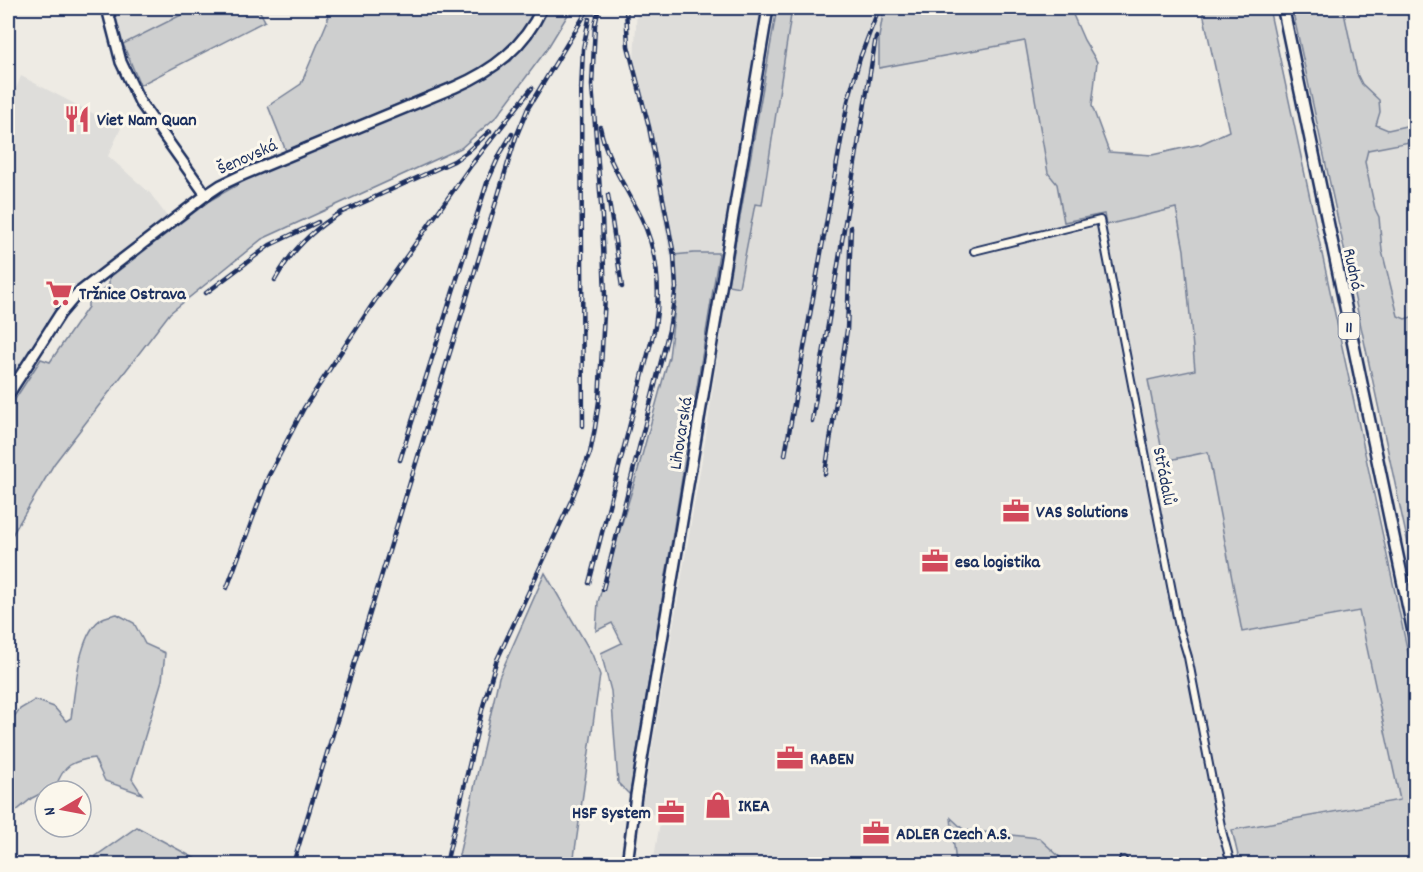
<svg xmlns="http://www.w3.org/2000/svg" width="1423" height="872" viewBox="0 0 1423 872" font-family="Dekko,sans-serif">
	<rect width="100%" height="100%" fill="#eeebe4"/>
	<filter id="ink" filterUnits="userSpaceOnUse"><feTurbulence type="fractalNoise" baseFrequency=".0167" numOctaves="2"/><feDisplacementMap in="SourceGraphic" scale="12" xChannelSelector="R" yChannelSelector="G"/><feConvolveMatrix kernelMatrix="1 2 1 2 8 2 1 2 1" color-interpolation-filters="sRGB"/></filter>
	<g filter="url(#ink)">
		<g fill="#deddda">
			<path d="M113 8H195L123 44Z"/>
			<path d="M637 8H764L719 253 670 256 634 61Z"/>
			<path d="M827 8H884L879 37V68L1025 41 1048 172 1057 184 1067 234 1176 208 1184 250 1195 370 1148 380 1164 460 1208 452 1242 631 1359 611 1400 800 1217 833 1225 864H1129L1127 858 971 864H653L661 816 641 812 705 442 728 285 739 287 755 204 762 205 791 14 826 10Z"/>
			<path d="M1313 8H1415V330L1386 328Z"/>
			<path d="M21 76 121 128 108 156 150 193 168 218 84 282 59 307 8 387V109Z"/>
		</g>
		<g fill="#cecfcf" stroke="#747f96" stroke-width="1.5">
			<path d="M195 8H258L265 21 140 85 123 44Z"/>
			<path d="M327 8H535L523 31 498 60 463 77 286 151 268 106 301 84 328 20Z"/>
			<path d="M548 8H572L547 49 497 116 461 148 262 239 170 313 54 464 8 542V410L41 359 50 362 88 307V301L109 285V278L209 201 258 173 485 76 511 61 543 17Z"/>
			<path d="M777 8H827L826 10 791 15 762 205 755 204 739 287 728 285Z"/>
			<path d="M884 8H1070L1084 40 1097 62 1092 106 1109 152 1152 155 1201 144 1229 131 1202 8H1269L1415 685V864H1240L1232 830 1400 800 1359 611 1242 632 1208 452 1164 461 1148 380 1195 370 1184 250 1176 208 1106 225 1104 214 1064 222 1057 184 1048 173 1025 41 879 68V37Z"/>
			<path d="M1292 8H1343L1357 74 1362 84 1379 100 1380 112 1376 125 1388 130 1415 124V141L1368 150 1365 162 1375 209 1379 217 1382 251 1398 316 1405 319 1415 316V576Z"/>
			<path d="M694 253H719L630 795 618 783 611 691 601 653 622 643 612 623 596 631 598 602 636 477 669 357 676 299 674 255Z"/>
			<path d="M545 573 592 654 600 675 573 864H457L499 677Z"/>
			<path d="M117 614 134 623 145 644 165 653 162 680 132 779 142 794 105 781 94 758C72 761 64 765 56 786L32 798 8 818V724L20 709 35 700 54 707 66 721 71 718C75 693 78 631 103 618 107 616 113 615 117 614Z"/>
			<path d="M951 818 964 830 1039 838 1064 861 956 864Z"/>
			<path d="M137 827 205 864H95L96 856Z"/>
		</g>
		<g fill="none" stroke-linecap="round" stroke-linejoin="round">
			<defs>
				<g id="street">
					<path d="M974 251 1100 220 1179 627 1188 657 1222 831 1231 864"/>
					<path d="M1123 860 1125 864"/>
				</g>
				<g id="secondary">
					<path d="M107 8 121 62 140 102 206 195"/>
					<path d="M8 395 60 314 77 294 206 195 221 185 240 176 455 87C494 70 524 47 542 8"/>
					<path d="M627 864 636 795 768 8"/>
				</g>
				<path id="primary" d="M1283 8 1416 644"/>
			</defs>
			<use href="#street" stroke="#1b2f5e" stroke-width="10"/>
			<use href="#secondary" stroke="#1b2f5e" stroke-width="14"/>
			<use href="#primary" stroke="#1b2f5e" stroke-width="15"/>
			<use href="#street" stroke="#fbf7ec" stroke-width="6"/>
			<use href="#secondary" stroke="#fbf7ec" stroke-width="9"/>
			<use href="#primary" stroke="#fbf7ec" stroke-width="10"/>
			<defs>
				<g id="rail">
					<path d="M608 195 622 287"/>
					<path d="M275 280C291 251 312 230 340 213L454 161 467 152 490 131"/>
					<path d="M206 293 270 245 318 222"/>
					<path d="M812 421 876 37"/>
					<path d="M583 426 581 92 583 49 589 19"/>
					<path d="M785 455 848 101 860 58 879 8"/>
					<path d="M400 460 487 183 500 154 512 134"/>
					<path d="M825 474 847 330 851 227"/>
					<path d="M589 583 655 327C661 290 658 254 642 219 627 188 607 162 600 127"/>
					<path d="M227 588 268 477 304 408 374 302 472 164 532 88"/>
					<path d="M603 589 669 330 676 288 674 255 649 127 628 46 626 8"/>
					<path d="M293 864 516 137 528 108 589 8"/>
					<path d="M446 864 483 706 496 662 571 501 590 453 595 428 599 401 605 296 602 217 592 85 595 25 599 8"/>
				</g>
			</defs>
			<use href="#rail" stroke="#1b2f5e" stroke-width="4.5"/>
			<use href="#rail" stroke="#fbf7ec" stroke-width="2" stroke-dasharray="7" stroke-linecap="butt"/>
		</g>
	</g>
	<defs>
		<symbol id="restaurant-bare" viewBox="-9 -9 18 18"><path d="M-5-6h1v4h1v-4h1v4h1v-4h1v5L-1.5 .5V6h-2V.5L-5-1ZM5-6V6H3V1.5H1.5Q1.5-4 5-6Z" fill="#d1495b" stroke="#fbf7ec" stroke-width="2.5" paint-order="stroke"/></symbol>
		<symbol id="supermarket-bare" viewBox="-9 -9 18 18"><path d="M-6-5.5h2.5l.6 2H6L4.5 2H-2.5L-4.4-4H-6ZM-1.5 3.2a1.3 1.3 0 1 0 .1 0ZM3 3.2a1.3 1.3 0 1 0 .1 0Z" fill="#d1495b" stroke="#fbf7ec" stroke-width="2.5" paint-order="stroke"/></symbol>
		<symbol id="office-bare" viewBox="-9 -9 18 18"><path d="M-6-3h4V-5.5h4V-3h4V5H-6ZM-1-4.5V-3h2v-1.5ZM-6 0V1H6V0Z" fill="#d1495b" stroke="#fbf7ec" stroke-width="2.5" paint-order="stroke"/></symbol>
		<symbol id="shop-bare" viewBox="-9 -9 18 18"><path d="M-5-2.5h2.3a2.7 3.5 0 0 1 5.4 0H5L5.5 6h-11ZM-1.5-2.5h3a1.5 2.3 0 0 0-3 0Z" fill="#d1495b" stroke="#fbf7ec" stroke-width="2.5" paint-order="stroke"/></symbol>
	</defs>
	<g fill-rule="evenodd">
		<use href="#restaurant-bare" x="58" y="100" width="38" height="38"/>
		<use href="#supermarket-bare" x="40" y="274" width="38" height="38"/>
		<use href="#office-bare" x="997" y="492" width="38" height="38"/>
		<use href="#office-bare" x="916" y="542" width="38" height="38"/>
		<use href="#office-bare" x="771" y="739" width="38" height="38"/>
		<use href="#shop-bare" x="699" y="786" width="38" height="38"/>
		<use href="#office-bare" x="652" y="793" width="38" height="38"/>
		<use href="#office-bare" x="857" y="814" width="38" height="38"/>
	</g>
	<g text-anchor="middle" stroke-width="6" stroke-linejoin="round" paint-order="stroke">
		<rect fill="#fbf7ec" stroke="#5e6b89" stroke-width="1.5" x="1338.5" y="313" width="21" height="26" rx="4.5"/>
		<g font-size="16" font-weight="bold" fill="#1b2f5e">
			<text x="1349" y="332">11</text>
		</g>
		<g font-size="18" font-weight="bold" fill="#1b2f5e" stroke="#fbf7ec" text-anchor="start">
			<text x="97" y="125">Viet Nam Quan</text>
			<text x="79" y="299">Tržnice Ostrava</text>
			<text x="1036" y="517">VAS Solutions</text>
			<text x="955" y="567">esa logistika</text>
			<text x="810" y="764">RABEN</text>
			<text x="738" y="811">IKEA</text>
			<text x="651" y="818" text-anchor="end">HSF System</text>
			<text x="896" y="839">ADLER Czech A.S.</text>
		</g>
		<g font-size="18" fill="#1b2f5e" stroke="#fbf7ec">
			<text transform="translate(247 156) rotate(-24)" y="6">Šenovská</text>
			<text transform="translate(1354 269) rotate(78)" y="6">Rudná</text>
			<text transform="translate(680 433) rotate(-81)" y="6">Lihovarská</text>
			<text transform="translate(1165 476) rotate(79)" y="6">Střádalů</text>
		</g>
	</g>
	<rect width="1423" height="872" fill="none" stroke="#fbf7ec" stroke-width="30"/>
	<rect x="15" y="15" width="1393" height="842" fill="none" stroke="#1b2f5e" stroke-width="2" filter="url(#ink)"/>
	<g transform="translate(63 809) rotate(260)"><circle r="28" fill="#fbf7ec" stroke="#a1a7b3" stroke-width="1.5"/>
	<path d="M0-4.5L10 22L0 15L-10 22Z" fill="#d1495b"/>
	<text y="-9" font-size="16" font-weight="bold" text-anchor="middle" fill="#1b2f5e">N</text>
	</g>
</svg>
